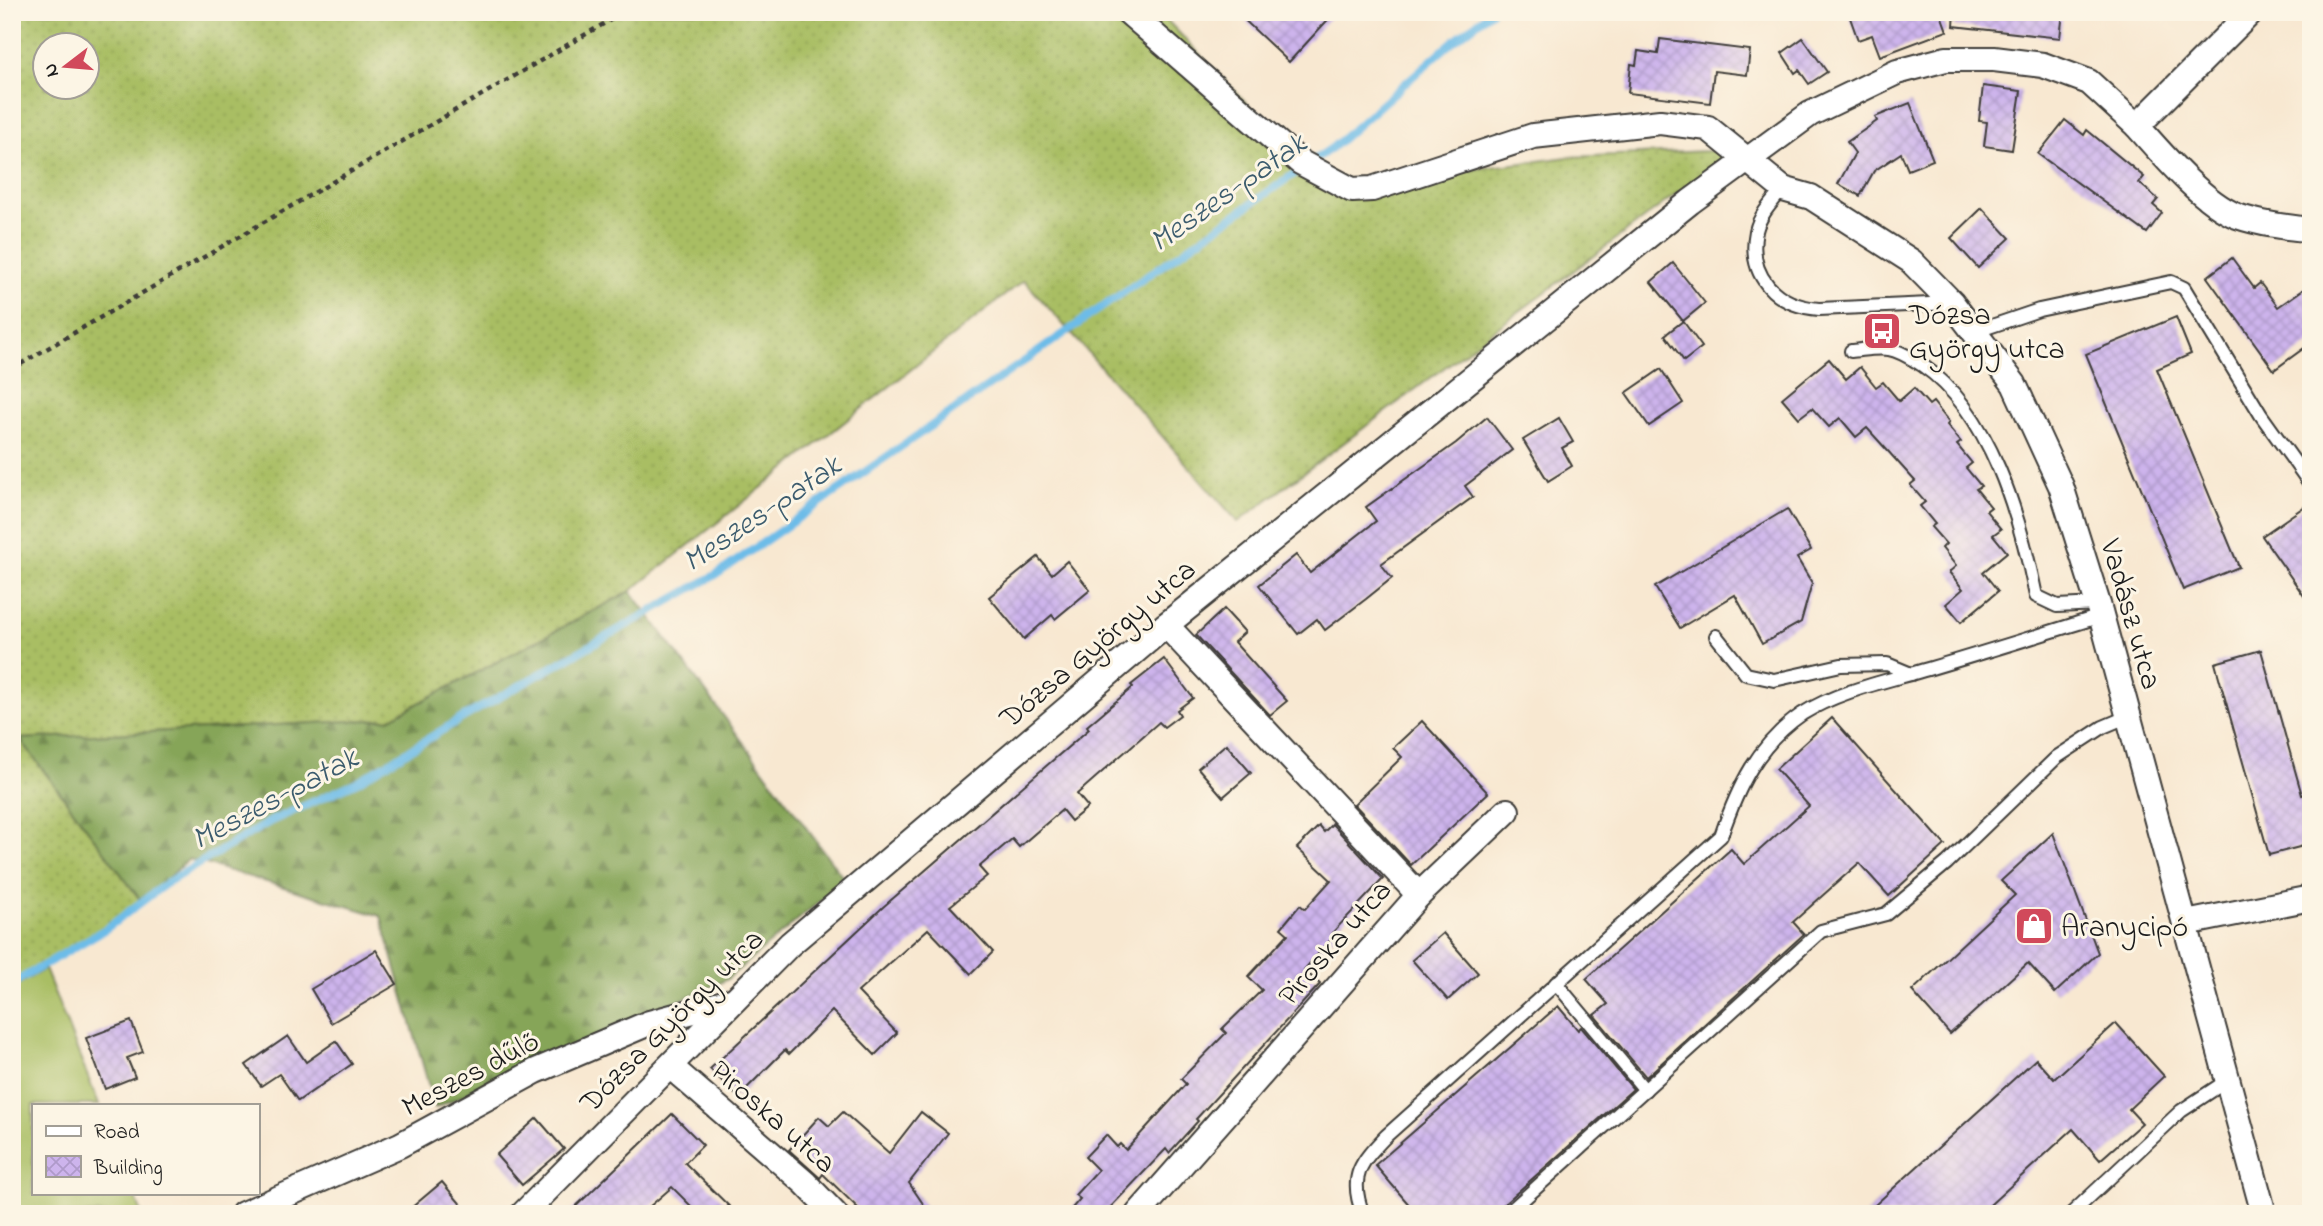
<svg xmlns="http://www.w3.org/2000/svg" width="2323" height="1226" viewBox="0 0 2323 1226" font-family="'Indie Flower',sans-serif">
	<defs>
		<pattern id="grass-dots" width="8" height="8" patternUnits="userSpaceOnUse" patternTransform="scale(1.75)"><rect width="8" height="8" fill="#a9be63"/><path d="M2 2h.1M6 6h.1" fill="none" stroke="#91a355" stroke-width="1.8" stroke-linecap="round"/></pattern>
		<pattern id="forest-firs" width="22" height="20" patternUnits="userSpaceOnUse" patternTransform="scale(1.75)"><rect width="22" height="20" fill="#86a559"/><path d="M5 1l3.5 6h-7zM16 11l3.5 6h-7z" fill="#6d8649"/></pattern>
		<pattern id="building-cross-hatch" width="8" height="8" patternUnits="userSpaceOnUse" patternTransform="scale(1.75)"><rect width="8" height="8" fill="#cdb4ec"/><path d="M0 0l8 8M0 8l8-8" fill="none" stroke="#af9aca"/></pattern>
	</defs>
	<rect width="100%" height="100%" fill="#fcf5e5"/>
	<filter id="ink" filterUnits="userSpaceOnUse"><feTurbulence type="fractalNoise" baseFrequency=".0143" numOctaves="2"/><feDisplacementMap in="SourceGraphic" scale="14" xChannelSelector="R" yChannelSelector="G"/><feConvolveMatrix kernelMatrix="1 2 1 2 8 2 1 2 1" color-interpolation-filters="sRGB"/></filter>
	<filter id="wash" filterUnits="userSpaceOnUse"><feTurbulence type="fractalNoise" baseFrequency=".00686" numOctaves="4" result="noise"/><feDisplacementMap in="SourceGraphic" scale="28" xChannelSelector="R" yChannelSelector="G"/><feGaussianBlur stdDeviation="1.57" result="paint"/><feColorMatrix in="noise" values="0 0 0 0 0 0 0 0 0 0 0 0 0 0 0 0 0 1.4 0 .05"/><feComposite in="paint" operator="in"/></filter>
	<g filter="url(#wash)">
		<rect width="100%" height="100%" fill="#f8e8d1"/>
		<path fill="url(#grass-dots)" stroke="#626d40" stroke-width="2" fill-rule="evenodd" d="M12 12H1159L1328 188 1568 157 1735 150 1238 522 1024 280 631 591 389 719 20 739 142 902 12 988ZM46 46H88V88H46Z"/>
		<path fill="url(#forest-firs)" stroke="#51603a" stroke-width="2" d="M631 591 845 880 726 980 435 1108 381 916 189 859 142 902 20 739 389 719Z"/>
		<path fill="#a9be63" stroke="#626d40" stroke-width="2" d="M45 969 99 1105H33V1193H134L142 1214H12V988Z"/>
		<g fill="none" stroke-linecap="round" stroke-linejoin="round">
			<path stroke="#6dbce8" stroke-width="8" d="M12 984 107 928 168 882 271 821 357 782 464 717 719 573 1333 147 1452 42 1491 12"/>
		</g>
		<g id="blocks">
			<g fill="url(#building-cross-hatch)">
				<path d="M1236 12H1335L1289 62Z"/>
				<path d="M1848 12H1940L1947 31 1880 56 1872 35 1858 40Z"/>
				<path d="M1955 12H2063L2060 38 1954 26Z"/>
				<path d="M1803 38 1827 72 1809 84 1799 70 1795 73 1782 53Z"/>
				<path d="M1660 39 1750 50 1747 75 1714 71 1710 103 1628 93 1631 64 1636 65 1638 51 1658 54Z"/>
				<path d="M1983 86 2021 91 2012 150 1984 146 1987 122 1979 121Z"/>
				<path d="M1910 103 1933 160 1908 170 1901 153 1874 171 1860 196 1838 184 1855 153 1847 142 1877 121 1875 117Z"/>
				<path d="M2065 120 2084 135 2087 130 2144 177 2139 183 2158 199 2153 205 2162 213 2147 233 2038 154Z"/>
				<path d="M1982 208 2010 238 1978 268 1951 238Z"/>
				<path d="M2232 258 2254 288 2260 283 2278 307 2311 284V343L2274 370 2207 277Z"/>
				<path d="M1673 263 1705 303 1683 321 1651 282Z"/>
				<path d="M2176 317 2191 354 2157 369 2239 567 2183 590 2086 354Z"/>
				<path d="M1683 321 1702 347 1684 361 1665 335Z"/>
				<path d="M1829 359 1846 379 1860 367 1876 387 1883 382 1899 401 1914 388 1929 405 1933 402 1949 422 1947 425 1961 442 1957 445 1972 463 1966 468 1981 486 1976 489 1991 507 1986 511 2001 529 1993 535 2007 552 1983 572 1998 591 1961 622 1946 604 1963 589 1949 572 1956 566 1942 548 1946 544 1931 527 1935 524 1920 506 1925 502 1910 485 1915 481 1867 428 1856 437 1840 418 1829 427 1812 408 1799 418 1782 398Z"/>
				<path d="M1661 369 1683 403 1649 426 1626 393Z"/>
				<path d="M1487 417 1512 450 1465 486 1473 497 1381 564 1392 578 1366 599 1325 630 1317 619 1298 634 1259 585 1296 555 1310 573 1376 521 1366 507 1456 443Z"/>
				<path d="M1559 418 1573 442 1562 448 1572 466 1548 481 1523 440Z"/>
				<path d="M2311 502V606L2262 536Z"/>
				<path d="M1787 509 1811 550 1797 558 1812 583 1801 622 1762 644 1735 595 1680 628 1655 587Z"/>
				<path d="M1038 557 1052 574 1067 561 1090 590 1055 619 1052 615 1024 639 989 597Z"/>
				<path d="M1224 609 1245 632 1234 642 1287 701 1270 715 1196 635Z"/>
				<path d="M2261 650 2302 795 2311 793V844L2269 855 2215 663Z"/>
				<path d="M1164 659 1193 698 1177 710 1180 715 1164 727 1159 722 1077 794 1088 807 1071 821 1062 810 1019 847 1012 839 979 867 987 876 950 906 993 952 971 974 928 929 858 992 897 1033 875 1055 832 1011 789 1054 785 1050 738 1097 710 1069 883 907 1089 729 1087 726 1133 687 1131 685Z"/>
				<path d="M1832 718 1945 845 1889 896 1859 863 1793 922 1804 934 1646 1077 1594 1015 1608 1004 1586 979 1731 849 1744 864 1809 806 1776 769Z"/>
				<path d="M1422 721 1488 793 1411 865 1354 804 1402 757 1393 748Z"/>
				<path d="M1226 744 1251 773 1223 797 1198 768Z"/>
				<path d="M1332 824 1383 879 1332 933 1335 935 1304 970 1320 984 1196 1119 1198 1121 1169 1153 1166 1149 1104 1214H1067L1080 1199 1075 1195 1098 1170 1085 1157 1106 1135 1117 1147 1120 1144 1126 1150 1186 1084 1181 1079 1226 1033 1222 1029 1262 990 1248 977 1288 934 1281 928 1300 905 1305 909 1331 880 1297 848 1319 826 1324 832Z"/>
				<path d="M2053 833 2098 953 2055 993 2028 963 1950 1034 1912 991 2015 895 2001 881Z"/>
				<path d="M1443 933 1478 973 1448 1000 1412 960Z"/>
				<path d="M376 950 397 984 331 1023 311 989Z"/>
				<path d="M1558 1006 1578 1030 1581 1027 1633 1089 1493 1214H1417L1375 1165Z"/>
				<path d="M131 1021 143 1052 127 1058 135 1077 105 1089 86 1038Z"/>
				<path d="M2116 1023 2164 1076 2129 1109 2142 1123 2100 1160 2073 1129 1980 1214H1865L2036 1059 2054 1079Z"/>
				<path d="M288 1036 306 1062 336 1041 352 1064 298 1101 279 1074 261 1086 246 1065Z"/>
				<path d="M843 1112 889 1153 921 1112 948 1133 909 1183 930 1214H864L823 1174 820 1178 789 1150 819 1117 829 1126Z"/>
				<path d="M672 1114 703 1145 685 1163 737 1214H699L672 1187 641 1214H568Z"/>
				<path d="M537 1118 564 1149 522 1185 496 1155Z"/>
				<path d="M442 1182 469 1214H404Z"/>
			</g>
		</g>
	</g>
	<g filter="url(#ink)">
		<use href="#blocks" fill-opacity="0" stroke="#3d3b37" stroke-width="2"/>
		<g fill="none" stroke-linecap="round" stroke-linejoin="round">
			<defs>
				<g id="lane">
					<path d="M1783 189C1773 201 1760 214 1756 231 1747 276 1776 306 1819 309L1952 303"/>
					<path d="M1974 332 2039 310 2171 282 2184 288 2261 415 2311 485"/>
					<path d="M1851 351C1863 350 1877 347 1889 349 1901 351 1912 359 1922 365 1991 412 2020 517 2036 596L2057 606 2098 604"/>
					<path d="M1716 636 1746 674 1774 680 1841 665 1887 664 1911 674"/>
					<path d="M1556 983 1645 1090"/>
					<path d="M1363 1214C1348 1176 1361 1162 1386 1136L1721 836C1738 787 1757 745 1802 714 1838 691 1887 681 1928 669 1986 652 2043 634 2101 616"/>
					<path d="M1507 1214 1821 931 1886 914 1947 863 2057 757 2103 727 2129 716"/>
					<path d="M2071 1214 2181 1111 2228 1080"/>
				</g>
				<g id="street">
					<path d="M1128 12 1300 162 1352 190 1372 189 1533 136 1660 122 1708 128 1783 189 1811 197 1911 261 1952 303 2014 384 2061 486 2098 604 2264 1214"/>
					<path d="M2251 12 2137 126C2161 153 2203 203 2237 216 2260 224 2286 227 2311 230"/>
					<path d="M1419 895 1507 811"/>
					<path d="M2186 923 2311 898"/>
					<path d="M671 1067 805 1183 835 1214"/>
					<path d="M243 1214 400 1145 536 1071 649 1023 731 1001"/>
					<path d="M523 1214 790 944 1166 625 1690 202 1810 114 1897 72 1946 59H1994L2043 65 2089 82 2137 126"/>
					<path d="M1138 1214 1419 895 1166 625"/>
				</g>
			</defs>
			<use href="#lane" stroke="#3d3b37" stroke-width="16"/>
			<use href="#street" stroke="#3d3b37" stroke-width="28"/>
			<path stroke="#3d3b37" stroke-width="4.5" stroke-dasharray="5 5" stroke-linecap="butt" d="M12 369 624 12"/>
			<use href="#lane" stroke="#fff" stroke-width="12"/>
			<use href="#street" stroke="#fff" stroke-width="24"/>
		</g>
	</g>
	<defs>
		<symbol id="bus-square" viewBox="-11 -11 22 22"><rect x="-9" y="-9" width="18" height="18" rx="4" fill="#d1495b" stroke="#fcf5e5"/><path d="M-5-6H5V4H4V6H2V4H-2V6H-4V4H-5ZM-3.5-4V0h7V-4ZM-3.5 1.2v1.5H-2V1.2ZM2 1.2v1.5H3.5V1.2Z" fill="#fff"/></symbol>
		<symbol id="shop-square" viewBox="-11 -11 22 22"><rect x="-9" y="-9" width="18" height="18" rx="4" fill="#d1495b" stroke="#fcf5e5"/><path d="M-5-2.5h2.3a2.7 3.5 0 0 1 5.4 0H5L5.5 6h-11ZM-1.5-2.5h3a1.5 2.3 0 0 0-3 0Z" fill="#fff"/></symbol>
	</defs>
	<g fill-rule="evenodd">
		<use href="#bus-square" x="1860" y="309" width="44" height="44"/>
		<use href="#shop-square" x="2012" y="904" width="44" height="44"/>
	</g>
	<g text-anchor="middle" stroke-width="6" stroke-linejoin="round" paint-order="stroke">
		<g font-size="30" fill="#1c1c1c" stroke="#fcf5e5" text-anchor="start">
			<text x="1909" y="324">Dózsa<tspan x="1909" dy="34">György utca</tspan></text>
			<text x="2061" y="936">Aranycipó</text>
		</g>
		<g font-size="30" fill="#1c1c1c" stroke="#fcf5e5">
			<text transform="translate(2132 614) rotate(74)" y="10">Vadász utca</text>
			<text transform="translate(1097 643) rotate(-40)" y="10">Dózsa György utca</text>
			<text transform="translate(1334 942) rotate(-49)" y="10">Piroska utca</text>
			<text transform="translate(671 1020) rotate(-45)" y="10">Dózsa György utca</text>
			<text transform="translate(470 1073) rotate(-28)" y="10">Meszes dűlő</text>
			<text transform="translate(774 1116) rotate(41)" y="10">Piroska utca</text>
		</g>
		<g font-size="32" font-style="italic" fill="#3c5c6e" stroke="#fcf5e5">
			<text transform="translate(1227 191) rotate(-35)" y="11">Meszes-patak</text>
			<text transform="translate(761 512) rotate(-34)" y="11">Meszes-patak</text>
			<text transform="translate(274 797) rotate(-28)" y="11">Meszes-patak</text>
		</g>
	</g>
	<rect width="2323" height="1226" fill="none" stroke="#fcf5e5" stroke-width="42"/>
	<rect x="32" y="1104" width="228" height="91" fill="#fcf5e5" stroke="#a29e95" stroke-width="2"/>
	<rect x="46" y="1126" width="35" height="10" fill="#ffffff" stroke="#a29e95" stroke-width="2"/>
	<text x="94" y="1138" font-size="21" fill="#1c1c1c">Road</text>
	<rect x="46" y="1156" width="35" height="21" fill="url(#building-cross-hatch)" stroke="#a29e95" stroke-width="2"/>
	<text x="94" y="1174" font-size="21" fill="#1c1c1c">Building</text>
	<g transform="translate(66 66) rotate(254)"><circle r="33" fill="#fcf5e5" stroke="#a29e95" stroke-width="2"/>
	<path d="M0-5L12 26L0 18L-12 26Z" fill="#d1495b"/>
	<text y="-10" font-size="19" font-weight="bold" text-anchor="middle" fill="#1c1c1c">N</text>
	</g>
</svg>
